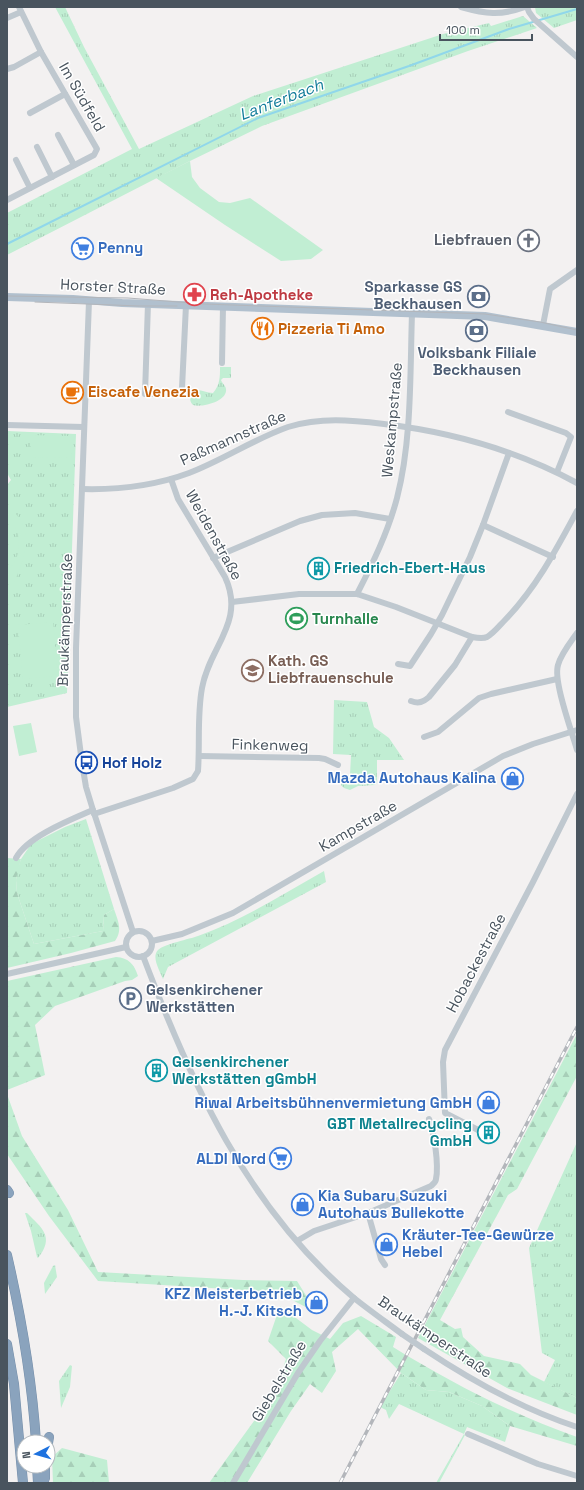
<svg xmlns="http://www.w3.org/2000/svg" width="584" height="1490" viewBox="0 0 584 1490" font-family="'Space Grotesk',sans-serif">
	<defs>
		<pattern id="grass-tufts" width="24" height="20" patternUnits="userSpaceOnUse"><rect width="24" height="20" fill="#c1eed3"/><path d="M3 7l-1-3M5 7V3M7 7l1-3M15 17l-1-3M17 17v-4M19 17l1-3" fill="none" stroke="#a7ceb8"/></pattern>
		<pattern id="forest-firs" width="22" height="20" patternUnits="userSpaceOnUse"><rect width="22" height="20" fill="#c1eed3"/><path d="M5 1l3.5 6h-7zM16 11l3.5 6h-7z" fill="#a7ceb8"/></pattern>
	</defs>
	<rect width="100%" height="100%" fill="#f3f1f1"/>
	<g fill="url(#grass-tufts)">
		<path d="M55 7H65L84 47 139 149 253 96 443 34 489 23 491 26 523 16 537 28 468 51 262 126 190 161 7 255V213L132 149Z"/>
		<path d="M535 7H577V20L554 28 536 13Z"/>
		<path d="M220 367H231V378H223L221 380C222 383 226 386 226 389 228 401 202 408 193 405 189 401 190 397 192 391 200 388 205 393 213 393 220 385 220 377 220 367Z"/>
		<path d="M7 431 76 434 67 693 7 707V485L11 480 7 473Z"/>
		<path d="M334 700 367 702 374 727 389 738 404 760H377V783L375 785 358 786 350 790 344 788 341 785 340 775H350L351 755 333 754Z"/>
		<path d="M86 819 114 909 104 915 103 931 34 944 17 893 16 880 17 871 21 859 31 844 65 827Z"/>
		<path d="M324 871 326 882 168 967 163 979C160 971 151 957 158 950 164 944 190 939 198 936 243 920 283 894 324 871Z"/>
		<path d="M577 1142V1398L544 1382 555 1360 542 1353 529 1248Z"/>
		<path d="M27 1213C42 1228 55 1237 38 1258L37 1257 31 1231 25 1213Z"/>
		<path d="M55 1265 57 1277 45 1294 44 1283 53 1266Z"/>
		<path d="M70 1365 72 1366 70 1387 61 1408 59 1381Z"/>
		<path d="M401 1373 426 1390 449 1392 482 1406 510 1426 505 1442 467 1427 464 1434 465 1435 439 1483H436L464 1434 399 1404 389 1419 386 1410 380 1407Z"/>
	</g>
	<g fill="url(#forest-firs)">
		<path d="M7 858 21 859 16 879 17 893 34 944 103 931 104 915 114 909C118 921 123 930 115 941L71 953 7 968Z"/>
		<path d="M116 957C129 958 134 964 138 976L132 980 125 981 55 1006 35 1025 45 1075 7 1090V981Z"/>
		<path d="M577 1034V1076L517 1189 508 1195 440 1320 455 1329 461 1328 463 1337 484 1356 520 1364 531 1375 577 1398V1415L507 1388 418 1338Z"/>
		<path d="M7 1094 22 1136 68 1210 98 1272 243 1280 297 1281 317 1313 277 1292 98 1281 49 1216 7 1154Z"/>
		<path d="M280 1306 312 1330 330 1339 343 1323 361 1316 396 1337 393 1347C451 1383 512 1414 577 1437V1446L510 1426 482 1406 449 1392 426 1390 401 1373 358 1329 332 1352 336 1371 322 1393 310 1384 291 1411 247 1483H209L275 1392 286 1359 268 1341Z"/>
		<path d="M62 1448 107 1460 109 1483H53L52 1457Z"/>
	</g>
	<g fill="#c1eed3">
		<path d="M190 161 192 177 200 188 219 202 230 203 250 198 323 250 311 259 281 261 225 225 156 178Z"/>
		<path d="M31 435 72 436 71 458 31 457Z"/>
		<path d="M7 506C37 529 26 554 14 583H7V571C24 557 22 529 7 515Z"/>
		<path d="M53 622 58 676 23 679 18 625Z"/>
		<path d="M31 723 37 752 19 756 13 726Z"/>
	</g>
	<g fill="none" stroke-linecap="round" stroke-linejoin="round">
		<path stroke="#90d7ea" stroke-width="2" d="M7 244 258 118 409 66 509 29 577 9"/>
		<defs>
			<g id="highway">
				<path d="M7 1190 9 1193"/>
				<path d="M7 1255C21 1316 32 1379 36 1442"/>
				<path d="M7 1344 14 1384 23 1483"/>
				<path d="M48 1443 49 1437"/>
				<path d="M37 1466 38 1483"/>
				<path d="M43 1483 45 1478V1466"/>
			</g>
		</defs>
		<use href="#highway" stroke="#758ea9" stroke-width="10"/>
		<g stroke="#bfc8cf" stroke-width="6">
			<path d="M461 7C486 14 500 16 525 7"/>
			<path d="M527 7 529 12 534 19 577 57"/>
			<path d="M7 18 21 12"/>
			<path d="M7 69 14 67 41 52"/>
			<path d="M30 113 65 94"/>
			<path d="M58 135 74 165"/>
			<path d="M37 147 52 177"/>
			<path d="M16 160 30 188"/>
			<path d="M7 200 94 155 97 149 41 52 19 7"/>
			<path d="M89 301 76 648V717L82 763 86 787 93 810 133 932"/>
			<path d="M148 303 145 394H162"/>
			<path d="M543 325 550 289 577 270"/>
			<path d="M222 363 223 306"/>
			<path d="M182 388 186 305"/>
			<path d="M508 412 566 433 571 437 557 472"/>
			<path d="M7 425 83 427"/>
			<path d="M82 489C119 490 154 486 189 473 223 460 254 439 288 427 320 417 351 420 384 424 451 432 518 451 577 483"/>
			<path d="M483 525 553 557"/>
			<path d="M213 558 300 521 322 515 355 513 390 519"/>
			<path d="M357 594C373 563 388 532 397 498 412 440 410 373 412 313"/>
			<path d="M232 602 299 594H357L396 607 472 637C477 638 483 639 487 637 494 633 500 625 505 620 536 588 556 550 577 511"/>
			<path d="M577 633C570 643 561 654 558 665 553 681 572 732 577 750"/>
			<path d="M398 664 410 666 431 634 442 615 470 557 483 525 509 453"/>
			<path d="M411 701C419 704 423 702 429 697L455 665 472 637"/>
			<path d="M424 737 438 732 479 698 491 694 557 679"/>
			<path d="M199 756 319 758 325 759 338 765"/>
			<path d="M94 814 173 788 193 779 198 771C200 743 197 715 202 688 209 647 246 622 225 577L178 499 171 479"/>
			<path d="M16 858C27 837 70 820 93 810"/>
			<circle cx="139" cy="944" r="13"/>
			<path d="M152 941 182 934 233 913 503 756 533 744 577 730"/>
			<path d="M143 956C191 1083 247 1208 354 1298 369 1310 386 1322 402 1334"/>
			<path d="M7 974 126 947"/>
			<path d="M482 1132 445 1113 443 1062 445 1050 533 882 577 794"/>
			<path d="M368 1213 381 1259 385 1265"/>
			<path d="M297 1241 314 1231 368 1213 431 1186C433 1184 436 1182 436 1179 439 1165 434 1131 429 1119"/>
			<path d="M424 1349C472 1381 522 1409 577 1427"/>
			<path d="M468 1434 538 1464 577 1476"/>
			<path d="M233 1483 298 1373 320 1341 354 1298"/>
		</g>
		<path stroke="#b1c0ce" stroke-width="8" d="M7 297 73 299 122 303 485 316 577 332"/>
		<use href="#highway" stroke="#8aa3bd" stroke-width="9"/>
		<g stroke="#b3b6bb" stroke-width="1">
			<path d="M7 296 128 298 204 304 485 314 540 322 577 330"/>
			<path d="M35 302 139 306H177"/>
		</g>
		<defs>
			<path id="rail" d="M340 1483 577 1027"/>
		</defs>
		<use href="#rail" stroke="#b3b6bb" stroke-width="3.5"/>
		<use href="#rail" stroke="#fff" stroke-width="2" stroke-dasharray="6" stroke-linecap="butt"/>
		<path stroke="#bfc8cf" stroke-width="6" d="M402 1334 424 1349"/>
	</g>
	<defs>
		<symbol id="church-ring" viewBox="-11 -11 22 22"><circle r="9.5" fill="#fff" stroke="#6b7280" stroke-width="1.5"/><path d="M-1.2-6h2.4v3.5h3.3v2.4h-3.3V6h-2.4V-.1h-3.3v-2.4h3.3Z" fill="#6b7280"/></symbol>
		<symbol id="supermarket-ring" viewBox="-11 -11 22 22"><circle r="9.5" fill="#fff" stroke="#3f7fe0" stroke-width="1.5"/><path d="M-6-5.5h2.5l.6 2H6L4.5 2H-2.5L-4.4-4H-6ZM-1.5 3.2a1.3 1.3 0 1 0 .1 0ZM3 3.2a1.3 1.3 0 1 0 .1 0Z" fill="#3f7fe0"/></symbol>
		<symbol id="pharmacy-ring" viewBox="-11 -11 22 22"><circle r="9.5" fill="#fff" stroke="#e0444e" stroke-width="1.5"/><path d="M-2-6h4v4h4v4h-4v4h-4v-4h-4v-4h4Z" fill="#e0444e"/></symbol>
		<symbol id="bank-ring" viewBox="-11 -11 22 22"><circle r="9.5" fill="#fff" stroke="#5c6f8a" stroke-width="1.5"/><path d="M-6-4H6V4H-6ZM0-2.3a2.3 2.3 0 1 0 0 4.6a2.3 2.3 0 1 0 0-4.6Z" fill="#5c6f8a"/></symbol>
		<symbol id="restaurant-ring" viewBox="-11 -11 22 22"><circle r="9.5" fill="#fff" stroke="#e8710a" stroke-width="1.5"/><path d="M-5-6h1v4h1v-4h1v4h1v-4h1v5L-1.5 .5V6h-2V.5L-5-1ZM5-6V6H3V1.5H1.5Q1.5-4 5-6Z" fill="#e8710a"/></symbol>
		<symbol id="cafe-ring" viewBox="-11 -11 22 22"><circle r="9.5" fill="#fff" stroke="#e8710a" stroke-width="1.5"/><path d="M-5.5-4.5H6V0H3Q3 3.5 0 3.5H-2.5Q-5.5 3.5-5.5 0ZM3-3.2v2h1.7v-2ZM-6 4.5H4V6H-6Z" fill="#e8710a"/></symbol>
		<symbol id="building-ring" viewBox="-11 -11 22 22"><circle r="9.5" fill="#fff" stroke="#0f9aa8" stroke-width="1.5"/><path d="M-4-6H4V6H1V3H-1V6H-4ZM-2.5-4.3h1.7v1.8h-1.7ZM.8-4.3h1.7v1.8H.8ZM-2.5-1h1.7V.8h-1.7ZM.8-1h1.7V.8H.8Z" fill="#0f9aa8"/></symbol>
		<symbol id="stadium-ring" viewBox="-11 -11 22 22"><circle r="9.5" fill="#fff" stroke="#2e9e5b" stroke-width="1.5"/><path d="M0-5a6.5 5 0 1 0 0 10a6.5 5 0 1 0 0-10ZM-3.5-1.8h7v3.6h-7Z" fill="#2e9e5b"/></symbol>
		<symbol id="school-ring" viewBox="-11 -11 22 22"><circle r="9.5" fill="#fff" stroke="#8d6e63" stroke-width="1.5"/><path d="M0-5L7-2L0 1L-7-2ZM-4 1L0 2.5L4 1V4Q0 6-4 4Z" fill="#8d6e63"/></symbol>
		<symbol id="bus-ring" viewBox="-11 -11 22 22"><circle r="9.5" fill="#fff" stroke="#1a4fb4" stroke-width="1.5"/><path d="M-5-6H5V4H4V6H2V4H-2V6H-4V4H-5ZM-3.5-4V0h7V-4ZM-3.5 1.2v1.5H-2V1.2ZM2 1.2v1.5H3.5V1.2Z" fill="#1a4fb4"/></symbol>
		<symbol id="shop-ring" viewBox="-11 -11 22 22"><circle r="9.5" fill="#fff" stroke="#3f7fe0" stroke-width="1.5"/><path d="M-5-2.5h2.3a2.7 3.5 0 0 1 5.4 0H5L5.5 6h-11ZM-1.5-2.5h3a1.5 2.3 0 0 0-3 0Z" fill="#3f7fe0"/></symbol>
		<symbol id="parking-ring" viewBox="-11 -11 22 22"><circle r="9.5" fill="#fff" stroke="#5c6f8a" stroke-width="1.5"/><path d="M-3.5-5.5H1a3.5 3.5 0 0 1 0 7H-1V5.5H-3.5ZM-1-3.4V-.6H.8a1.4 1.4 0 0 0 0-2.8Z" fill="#5c6f8a"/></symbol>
	</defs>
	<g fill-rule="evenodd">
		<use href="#church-ring" x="516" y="228" width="25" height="25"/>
		<use href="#supermarket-ring" x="70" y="236" width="25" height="25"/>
		<use href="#pharmacy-ring" x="182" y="282" width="25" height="25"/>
		<use href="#bank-ring" x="466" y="284" width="25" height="25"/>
		<use href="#restaurant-ring" x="250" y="316" width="25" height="25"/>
		<use href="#bank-ring" x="464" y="318" width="25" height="25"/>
		<use href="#cafe-ring" x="60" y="380" width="25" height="25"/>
		<use href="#building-ring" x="306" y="556" width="25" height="25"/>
		<use href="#stadium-ring" x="284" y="606" width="25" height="25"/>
		<use href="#school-ring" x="240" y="658" width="25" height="25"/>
		<use href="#bus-ring" x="74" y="750" width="25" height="25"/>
		<use href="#shop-ring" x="500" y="766" width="25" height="25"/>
		<use href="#parking-ring" x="118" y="986" width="25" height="25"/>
		<use href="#building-ring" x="144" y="1058" width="25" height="25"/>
		<use href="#shop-ring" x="476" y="1090" width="25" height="25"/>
		<use href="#building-ring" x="476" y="1120" width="25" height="25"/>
		<use href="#supermarket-ring" x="268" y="1146" width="25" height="25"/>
		<use href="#shop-ring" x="290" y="1192" width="25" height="25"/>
		<use href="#shop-ring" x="374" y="1232" width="25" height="25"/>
		<use href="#shop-ring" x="304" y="1290" width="25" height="25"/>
	</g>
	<g text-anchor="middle" stroke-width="3" stroke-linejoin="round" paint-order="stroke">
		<g font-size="15" fill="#49545e" stroke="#fff">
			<text transform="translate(82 97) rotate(60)" y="5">Im Südfeld</text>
			<text transform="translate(113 287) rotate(3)" y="5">Horster Straße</text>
			<text transform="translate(392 420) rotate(-85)" y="5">Weskampstraße</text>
			<text transform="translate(233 438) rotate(-24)" y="5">Paßmannstraße</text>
			<text transform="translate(214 535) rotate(61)" y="5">Weidenstraße</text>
			<text transform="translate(65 620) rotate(-88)" y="5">Braukämperstraße</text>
			<text transform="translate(270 745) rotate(1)" y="5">Finkenweg</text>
			<text transform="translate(358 826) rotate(-30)" y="5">Kampstraße</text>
			<text transform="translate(476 963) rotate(-62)" y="5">Hobackestraße</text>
			<text transform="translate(435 1337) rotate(34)" y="5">Braukämperstraße</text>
			<text transform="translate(279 1381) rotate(-59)" y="5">Giebelstraße</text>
		</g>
		<g font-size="15" font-weight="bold" fill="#5b616d" stroke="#fff" text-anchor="end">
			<text x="512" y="245">Liebfrauen</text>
		</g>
		<g font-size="15" font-weight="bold" fill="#366cbe" stroke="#fff" text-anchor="end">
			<text x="98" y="253" text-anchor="start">Penny</text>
			<text x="496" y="783">Mazda Autohaus Kalina</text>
			<text x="472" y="1108">Riwal Arbeitsbühnenvermietung GmbH</text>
			<text x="266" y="1164">ALDI Nord</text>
			<text x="318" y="1201" text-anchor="start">Kia Subaru Suzuki<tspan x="318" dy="17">Autohaus Bullekotte</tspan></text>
			<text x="402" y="1240" text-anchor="start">Kräuter-Tee-Gewürze<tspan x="402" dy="17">Hebel</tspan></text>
			<text x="302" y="1299">KFZ Meisterbetrieb<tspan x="302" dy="17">H.-J. Kitsch</tspan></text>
		</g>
		<g font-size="15" font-weight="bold" fill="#4e5e75" stroke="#fff" text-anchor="end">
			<text x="462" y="292">Sparkasse GS<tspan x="462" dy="17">Beckhausen</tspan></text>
			<text x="477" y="358" text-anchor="middle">Volksbank Filiale<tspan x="477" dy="17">Beckhausen</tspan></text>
			<text x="146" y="995" text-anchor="start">Gelsenkirchener<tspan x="146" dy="17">Werkstätten</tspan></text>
		</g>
		<g font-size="15" font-weight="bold" fill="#be3a42" stroke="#fff" text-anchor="start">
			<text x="210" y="300">Reh-Apotheke</text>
		</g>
		<g font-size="15" font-weight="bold" fill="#c56008" stroke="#fff" text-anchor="start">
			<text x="278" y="334">Pizzeria Ti Amo</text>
			<text x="88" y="397">Eiscafe Venezia</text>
		</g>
		<g font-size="15" font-weight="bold" fill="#0d838f" stroke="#fff" text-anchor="start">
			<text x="334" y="573">Friedrich-Ebert-Haus</text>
			<text x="172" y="1067">Gelsenkirchener<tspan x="172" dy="17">Werkstätten gGmbH</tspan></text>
			<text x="472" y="1129" text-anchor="end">GBT Metallrecycling<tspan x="472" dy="17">GmbH</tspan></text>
		</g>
		<g font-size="15" font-weight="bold" fill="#27864d" stroke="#fff" text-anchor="start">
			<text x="312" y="624">Turnhalle</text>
		</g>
		<g font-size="15" font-weight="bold" fill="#785e54" stroke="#fff" text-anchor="start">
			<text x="268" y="666">Kath. GS<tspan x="268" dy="17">Liebfrauenschule</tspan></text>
		</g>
		<g font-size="15" font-weight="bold" fill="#164399" stroke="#fff" text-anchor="start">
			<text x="102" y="768">Hof Holz</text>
		</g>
		<g font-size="16" font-style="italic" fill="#117c9a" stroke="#fff">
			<text transform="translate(281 99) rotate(-21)" y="6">Lanferbach</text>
		</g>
	</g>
	<rect width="584" height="1490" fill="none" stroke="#49545e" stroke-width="16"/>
	<g transform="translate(36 1454) rotate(264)"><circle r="19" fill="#ffffff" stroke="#b6bbbf"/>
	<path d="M0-3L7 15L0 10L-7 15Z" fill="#1e72df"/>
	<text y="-6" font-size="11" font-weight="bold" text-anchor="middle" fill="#49545e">N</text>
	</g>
	<path d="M440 34v6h92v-6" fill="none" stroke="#49545e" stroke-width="2"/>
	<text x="446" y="34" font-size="12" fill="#49545e" stroke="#ffffff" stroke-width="3" paint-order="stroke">100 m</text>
</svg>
